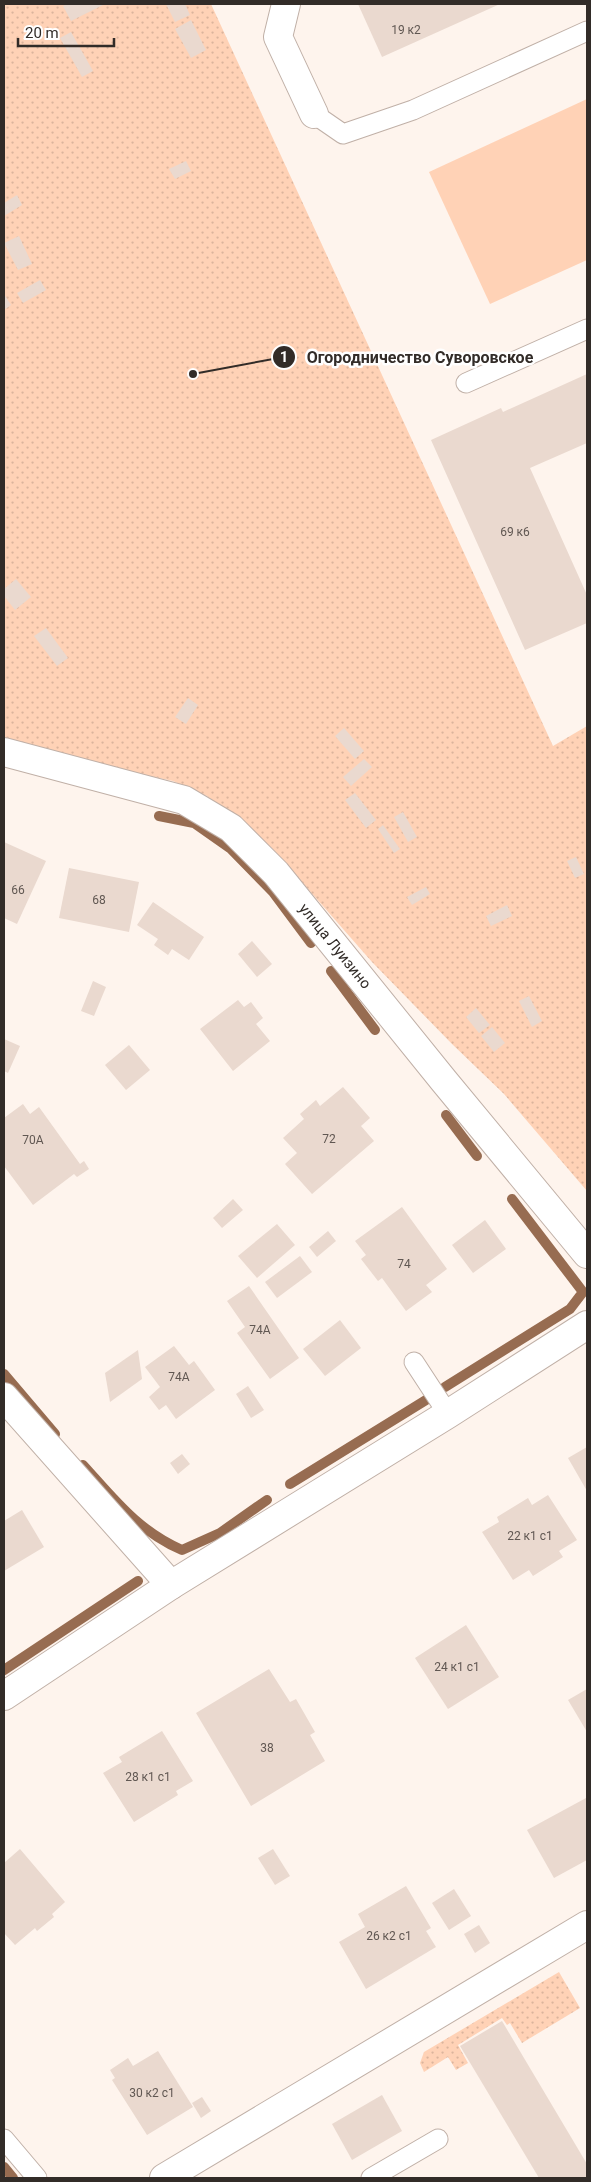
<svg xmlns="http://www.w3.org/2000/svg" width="591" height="2182" viewBox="0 0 591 2182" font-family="Roboto,sans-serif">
	<defs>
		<pattern id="grass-dots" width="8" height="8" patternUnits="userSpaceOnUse" patternTransform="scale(1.25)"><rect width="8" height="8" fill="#ffd2b6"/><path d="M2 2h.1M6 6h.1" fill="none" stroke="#dbb49c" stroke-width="1.8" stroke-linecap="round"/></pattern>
	</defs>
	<rect width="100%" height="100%" fill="#fef4ed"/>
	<g fill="url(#grass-dots)">
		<path d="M4 4H211L553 746 587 726V1191L504 1094 452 1044 372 962 272 848 207 796 173 781 94 764 4 739Z"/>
		<path d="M559 1972 580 2008 522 2043 510 2023 507 2025 502 2018 458 2045 468 2063 456 2070 448 2057 424 2072 420 2063 424 2052Z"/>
	</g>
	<path fill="#ffd2b6" d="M587 99V260L490 304 429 172Z"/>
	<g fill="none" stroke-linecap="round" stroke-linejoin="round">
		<g stroke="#976c51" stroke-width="10">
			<path d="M159 816 194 823 231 849 273 892 311 943"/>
			<path d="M331 971 375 1030"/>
			<path d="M446 1115 477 1156"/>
			<path d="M4 1374 55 1434"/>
			<path d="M445 1387 570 1309 583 1292 512 1199"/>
			<path d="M83 1465C114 1499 138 1531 182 1550L220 1533 267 1500"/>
			<path d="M290 1484 426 1400"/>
			<path d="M4 1670 138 1581"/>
			<path d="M4 2167 13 2178"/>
		</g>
	</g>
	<g fill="#ead9cf">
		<path d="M67 4H105L71 21 63 6Z"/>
		<path d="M166 4H185L190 15 175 22Z"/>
		<path d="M358 4H500L382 57Z"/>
		<path d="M191 20 206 50 191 58 175 29Z"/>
		<path d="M71 32 93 71 82 77 60 38Z"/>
		<path d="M186 161 191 171 175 179 169 169Z"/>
		<path d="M17 195 22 205 4 216V203Z"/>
		<path d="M19 236 32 264 18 270 4 243Z"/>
		<path d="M40 280 46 290 23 303 17 293Z"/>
		<path d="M4 294 11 305 4 310Z"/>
		<path d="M587 374V443L530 468 587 595V623L525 650 431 440 501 408 503 412Z"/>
		<path d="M16 579 31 597 15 610 4 596V589Z"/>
		<path d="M46 628 68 658 57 666 34 636Z"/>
		<path d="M188 698 198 705 186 724 175 717Z"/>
		<path d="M344 728 364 751 355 759 335 736Z"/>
		<path d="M364 759 372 767 351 786 343 777Z"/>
		<path d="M355 793 376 820 366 828 345 800Z"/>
		<path d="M403 812 417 837 408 842 394 817Z"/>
		<path d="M383 825 400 849 394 853 378 829Z"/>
		<path d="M4 842 46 861 17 924 4 918Z"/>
		<path d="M576 857 584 874 575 878 567 861Z"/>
		<path d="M69 868 139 882 129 932 59 918Z"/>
		<path d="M426 887 430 894 412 905 407 897Z"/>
		<path d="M153 902 204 937 189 960 172 949 168 955 154 945 158 939 137 925Z"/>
		<path d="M507 905 512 916 491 926 486 916Z"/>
		<path d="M252 941 272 964 257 977 238 954Z"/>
		<path d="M93 981 106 987 94 1016 81 1011Z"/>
		<path d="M529 996 542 1021 532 1027 519 1001Z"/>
		<path d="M238 1000 244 1007 251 1002 263 1018 256 1024 270 1041 233 1071 200 1029Z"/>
		<path d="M476 1008 490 1025 479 1033 466 1017Z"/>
		<path d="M492 1027 505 1043 494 1052 481 1036Z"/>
		<path d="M4 1039 20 1046 8 1073 4 1071Z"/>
		<path d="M129 1045 150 1070 126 1090 105 1065Z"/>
		<path d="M343 1087 370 1118 361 1126 374 1141 312 1194 285 1164 297 1153 283 1138 304 1119 300 1114 316 1100 320 1106Z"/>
		<path d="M23 1104 30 1114 39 1107 80 1164 84 1161 89 1169 77 1177 74 1174 33 1205 4 1166V1118Z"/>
		<path d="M233 1199 243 1210 222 1228 213 1218Z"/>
		<path d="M402 1207 447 1269 426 1285 432 1292 406 1311 382 1278 378 1281 361 1259 366 1255 355 1241Z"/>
		<path d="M485 1220 506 1249 473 1273 452 1245Z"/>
		<path d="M277 1224 295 1245 257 1278 238 1256Z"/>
		<path d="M328 1231 336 1241 317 1257 309 1247Z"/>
		<path d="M300 1256 312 1272 277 1298 265 1282Z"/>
		<path d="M249 1286 299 1358 270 1379 237 1333 245 1327 227 1301Z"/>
		<path d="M340 1320 361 1348 325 1376 303 1349Z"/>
		<path d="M174 1346 189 1365 194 1361 215 1390 176 1419 166 1405 159 1410 149 1397 160 1387 145 1367Z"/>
		<path d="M138 1350 142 1379 110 1402 105 1373Z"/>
		<path d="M248 1386 264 1410 251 1418 236 1394Z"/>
		<path d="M587 1447V1491L568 1458Z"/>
		<path d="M182 1454 190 1464 178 1474 170 1463Z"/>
		<path d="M548 1495 577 1540 559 1551 563 1557 533 1576 529 1570 513 1580 482 1532 499 1522 497 1517 528 1498 532 1505Z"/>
		<path d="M22 1510 44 1547 4 1571V1521Z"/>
		<path d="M466 1625 499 1677 448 1709 415 1658Z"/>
		<path d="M269 1669 290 1702 296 1699 315 1732 310 1735 325 1761 251 1806 196 1713Z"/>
		<path d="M587 1689V1732L568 1700Z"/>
		<path d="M162 1731 193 1781 176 1791 178 1795 134 1822 103 1773 122 1762 119 1757Z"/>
		<path d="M586 1798 587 1860 554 1878 527 1830Z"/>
		<path d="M20 1849 65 1902 52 1914 54 1917 37 1931 35 1928 15 1945 4 1933V1863Z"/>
		<path d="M273 1849 290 1876 275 1885 258 1858Z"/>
		<path d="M406 1886 431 1928 426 1931 436 1947 366 1989 339 1942 365 1927 358 1914Z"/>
		<path d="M454 1889 471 1916 449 1930 432 1903Z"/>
		<path d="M479 1925 490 1943 475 1953 464 1934Z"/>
		<path d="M502 2021 587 2164V2178H539L460 2046Z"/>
		<path d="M158 2051 193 2107 147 2135 112 2080 115 2078 110 2070 128 2058 133 2066Z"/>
		<path d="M382 2095 402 2131 352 2160 332 2124Z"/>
		<path d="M202 2097 211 2111 201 2118 192 2103Z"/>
	</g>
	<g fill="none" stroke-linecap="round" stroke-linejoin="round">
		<defs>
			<g id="service">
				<path d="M314 114 343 134 413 110 587 31"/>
				<path d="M466 383 587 329"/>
				<path d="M414 1362 448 1414"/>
				<path d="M4 2139 37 2178"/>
				<path d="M371 2178 438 2139"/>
			</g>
			<g id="minor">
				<path d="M286 4 278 37 314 114"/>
				<path d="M4 752 184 800 231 828 276 873 444 1081 587 1254"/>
				<path d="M4 1397 171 1585"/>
				<path d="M4 1696 171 1585 448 1414 587 1325"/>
				<path d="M164 2178 587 1925"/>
			</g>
		</defs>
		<use href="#service" stroke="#c0b0a7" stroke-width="21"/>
		<use href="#minor" stroke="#c0b0a7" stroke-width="30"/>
		<use href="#service" stroke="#fff" stroke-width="19"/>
		<use href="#minor" stroke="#fff" stroke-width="28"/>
	</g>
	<g text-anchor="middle" stroke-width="5" stroke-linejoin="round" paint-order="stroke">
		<g font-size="12" fill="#605752">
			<text x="406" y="34">19 к2</text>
			<text x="515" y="536">69 к6</text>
			<text x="18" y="894">66</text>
			<text x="99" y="904">68</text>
			<text x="329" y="1143">72</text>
			<text x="33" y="1144">70А</text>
			<text x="404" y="1268">74</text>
			<text x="260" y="1334">74А</text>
			<text x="179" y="1381">74А</text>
			<text x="530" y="1540">22 к1 с1</text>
			<text x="457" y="1671">24 к1 с1</text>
			<text x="267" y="1752">38</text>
			<text x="148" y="1781">28 к1 с1</text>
			<text x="389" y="1940">26 к2 с1</text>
			<text x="152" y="2097">30 к2 с1</text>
		</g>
		<g font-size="15" fill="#322c28" stroke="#fff">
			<text transform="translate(335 946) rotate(51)" y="5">улица Луизино</text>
		</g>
	</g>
	<path fill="none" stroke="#322c28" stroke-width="2" d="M193 374L284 357"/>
	<g fill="#322c28" stroke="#fff" stroke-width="2">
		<circle cx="193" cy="374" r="5"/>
		<circle cx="284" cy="357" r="12"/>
	</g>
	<g font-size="15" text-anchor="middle" font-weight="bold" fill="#fff">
		<text x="284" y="362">1</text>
	</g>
	<g font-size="16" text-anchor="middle" font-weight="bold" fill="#322c28" stroke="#fff" stroke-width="5" stroke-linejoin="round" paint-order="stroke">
		<text x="420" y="363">Огородничество Суворовское</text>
	</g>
	<rect width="591" height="2182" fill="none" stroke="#322c28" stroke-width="10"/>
	<path d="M18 38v8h96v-8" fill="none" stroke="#322c28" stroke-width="2.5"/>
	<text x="25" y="38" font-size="15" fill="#322c28" stroke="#ffffff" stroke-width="4" paint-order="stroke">20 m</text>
</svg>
